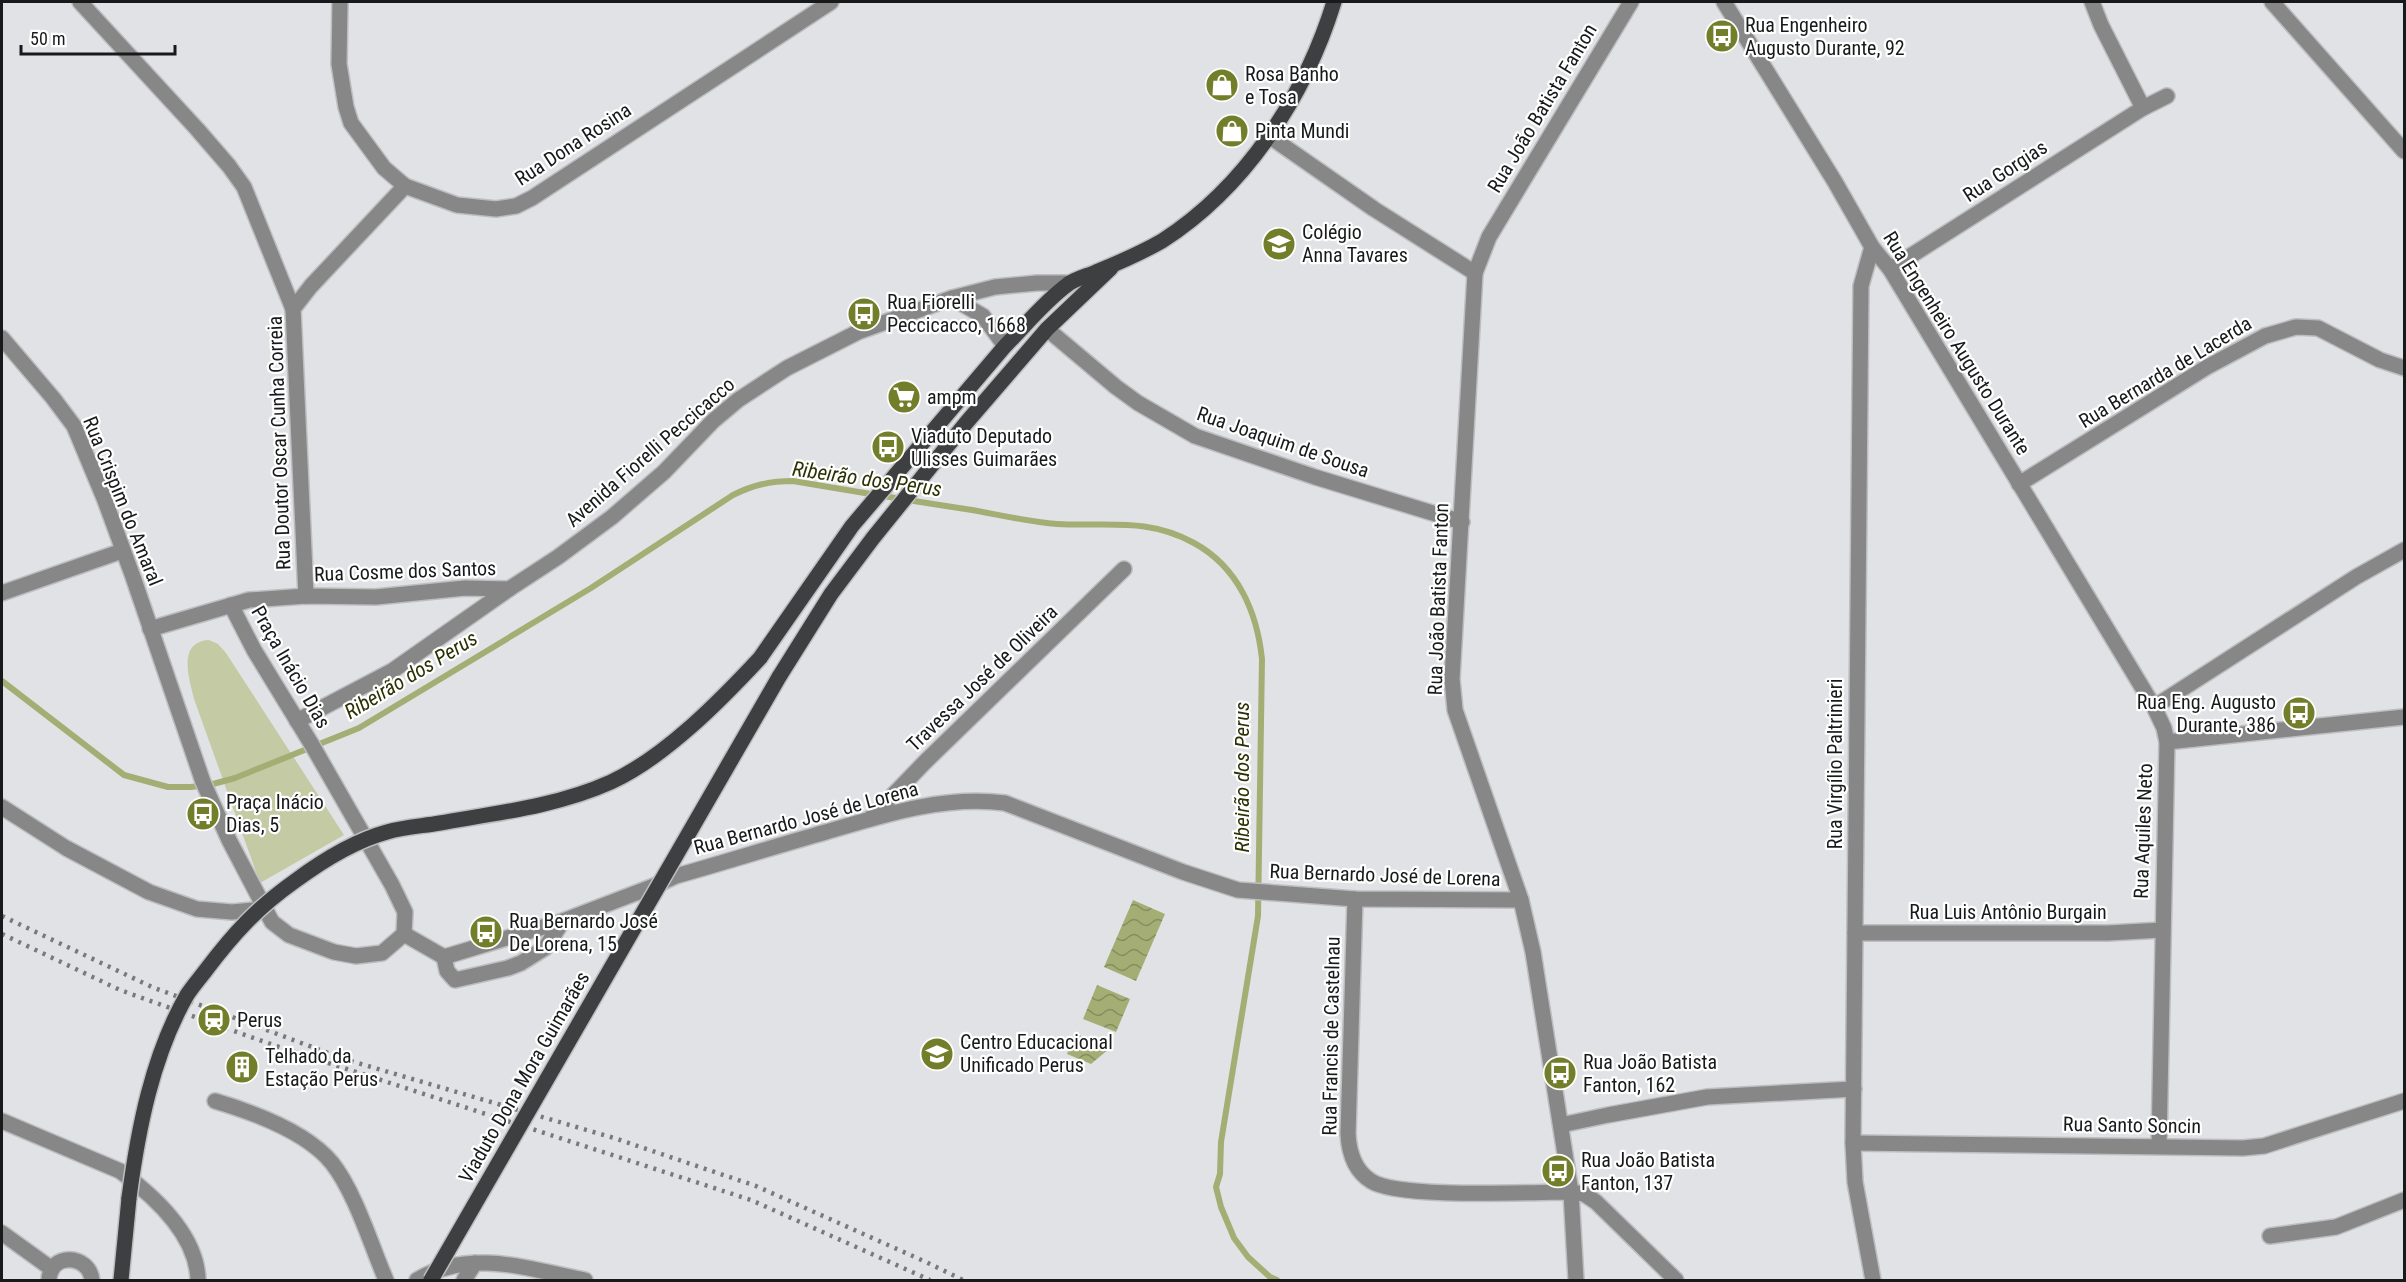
<svg xmlns="http://www.w3.org/2000/svg" width="2406" height="1282" viewBox="0 0 2406 1282" font-family="'Roboto Condensed',sans-serif">
	<defs>
		<pattern id="water-waves" width="16" height="10" patternUnits="userSpaceOnUse" patternTransform="scale(1.5)"><rect width="16" height="10" fill="#a4ae74"/><path d="M0 5q4-4 8 0t8 0" fill="none" stroke="#858d5e"/></pattern>
	</defs>
	<rect width="100%" height="100%" fill="#e1e2e5"/>
	<path fill="#c4cba4" d="M209 640 218 644 226 653 344 835 260 883 194 699C189 678 177 642 209 640Z"/>
	<g fill="url(#water-waves)">
		<path d="M1133 900 1165 914 1136 981 1104 967Z"/>
		<path d="M1097 985 1130 999 1116 1032 1083 1019Z"/>
		<path d="M1075 1033 1109 1049 1091 1064 1067 1054Z"/>
	</g>
	<g fill="none" stroke-linecap="round" stroke-linejoin="round">
		<path stroke="#a4ae74" stroke-width="6" d="M2 681 124 775 168 787H191L213 784 235 778 359 728 591 588 733 495C753 485 770 481 793 481 852 491 912 501 972 510 1000 515 1029 522 1057 524 1107 527 1147 517 1194 543 1238 567 1257 612 1262 659L1258 916 1221 1142 1220 1174 1216 1187 1221 1207 1234 1238 1248 1257 1270 1277 1277 1280"/>
		<defs>
			<g id="minor">
				<path d="M80 2 197 129 229 166 244 187 293 309"/>
				<path d="M340 2 339 64 346 107 351 123 384 168 405 186 457 205 496 209 516 206 532 198 831 2"/>
				<path d="M1631 2 1489 237 1475 273 1452 679 1455 710 1521 900 1533 952 1571 1192 1584 1194 1596 1202 1676 1280"/>
				<path d="M1724 2 1835 182 1872 247 1890 269 2154 707"/>
				<path d="M2092 2 2101 25 2143 108"/>
				<path d="M2272 2 2404 151"/>
				<path d="M1269 136 1374 209 1475 273"/>
				<path d="M1872 247 1861 286 1853 1143 1855 1182 1873 1280"/>
				<path d="M1890 269 2143 108 2167 96"/>
				<path d="M952 298 983 316 1005 346"/>
				<path d="M1047 329 1116 387 1138 403 1195 436 1315 477 1462 522"/>
				<path d="M2 338 53 398 74 426 104 498 133 577 203 782 229 840 272 922 289 935 334 952 356 956 382 953 404 934"/>
				<path d="M2019 484 2207 367 2265 336 2296 327 2318 328 2380 360 2404 368"/>
				<path d="M2 593 122 551"/>
				<path d="M306 596 293 309 311 286 405 186"/>
				<path d="M231 605 254 650 312 745 392 885 405 912 404 934"/>
				<path d="M150 629 249 600 306 596 376 597 465 588 509 589"/>
				<path d="M297 721 392 671 509 589 558 557 612 517 664 472 713 421 738 400 787 368 858 332 952 298 995 287 1037 283H1068"/>
				<path d="M2167 742 2404 717"/>
				<path d="M2 807 66 848 149 892 197 909 232 912 263 909"/>
				<path d="M870 819 925 762 1124 569"/>
				<path d="M1355 899 1348 1134C1349 1152 1355 1171 1371 1181 1398 1199 1532 1192 1571 1192L1576 1280"/>
				<path d="M1855 933H2108L2162 930"/>
				<path d="M404 934 444 957 563 921 654 886 676 876C726 862 776 846 826 832 883 815 944 795 1005 803L1183 872 1238 890 1355 899 1521 900"/>
				<path d="M444 957 447 971 455 980 508 968 521 963 545 948 563 921"/>
				<path d="M215 1101C252 1112 307 1132 332 1163 355 1192 371 1245 386 1280"/>
				<path d="M2 1121 120 1171C154 1196 197 1235 198 1280"/>
				<path d="M1561 1125 1608 1115 1707 1097 1854 1089"/>
				<path d="M1853 1143 2243 1148 2264 1146 2404 1101"/>
				<path d="M2159 1146 2167 742 2164 728 2154 707 2356 577 2404 550"/>
				<path d="M2 1233 52 1269"/>
				<path d="M2270 1236 2336 1227 2404 1200"/>
				<path d="M49 1280C50 1252 89 1254 92 1280"/>
				<path d="M417 1280C470 1248 529 1269 585 1280"/>
				<path d="M464 1280 475 1263"/>
			</g>
			<g id="major">
				<path d="M760 658 852 526 1005 346C1025 326 1044 302 1067 285 1074 279 1087 276 1096 272 1118 263 1141 253 1162 241 1246 187 1305 96 1334 2"/>
				<path d="M779 677 831 594 873 538 966 423 1047 329 1111 268"/>
				<path d="M121 1280 129 1198"/>
			</g>
		</defs>
		<use href="#minor" stroke="#bdbec0" stroke-width="18"/>
		<use href="#major" stroke="#bdbec0" stroke-width="18"/>
		<use href="#minor" stroke="#878788" stroke-width="15"/>
		<use href="#major" stroke="#3e3f41" stroke-width="15"/>
		<g stroke="#78797b" stroke-width="4.5" stroke-dasharray="3 6" stroke-linecap="butt">
			<path d="M2 916 152 987 344 1059 614 1138 756 1186 926 1262 963 1280"/>
			<path d="M2 934 120 990 276 1046 751 1200 930 1280"/>
		</g>
		<defs>
			<g id="major-bridge">
				<path d="M129 1198C138 1130 152 1056 187 995 193 986 200 978 206 970 234 933 257 908 295 881 322 861 354 841 387 832 404 827 423 826 440 823 497 813 558 806 611 782 665 757 720 701 760 658"/>
				<path d="M431 1280 779 677"/>
			</g>
		</defs>
		<use href="#major-bridge" stroke="#bdbec0" stroke-width="18" stroke-linecap="butt"/>
		<use href="#major-bridge" stroke="#3e3f41" stroke-width="15"/>
	</g>
	<defs>
		<symbol id="bus-disc" viewBox="-11 -11 22 22"><circle r="9.5" fill="#737e2a" stroke="#fff"/><path d="M-5-6H5V4H4V6H2V4H-2V6H-4V4H-5ZM-3.5-4V0h7V-4ZM-3.5 1.2v1.5H-2V1.2ZM2 1.2v1.5H3.5V1.2Z" fill="#fff"/></symbol>
		<symbol id="shop-disc" viewBox="-11 -11 22 22"><circle r="9.5" fill="#737e2a" stroke="#fff"/><path d="M-5-2.5h2.3a2.7 3.5 0 0 1 5.4 0H5L5.5 6h-11ZM-1.5-2.5h3a1.5 2.3 0 0 0-3 0Z" fill="#fff"/></symbol>
		<symbol id="school-disc" viewBox="-11 -11 22 22"><circle r="9.5" fill="#737e2a" stroke="#fff"/><path d="M0-5L7-2L0 1L-7-2ZM-4 1L0 2.5L4 1V4Q0 6-4 4Z" fill="#fff"/></symbol>
		<symbol id="supermarket-disc" viewBox="-11 -11 22 22"><circle r="9.5" fill="#737e2a" stroke="#fff"/><path d="M-6-5.5h2.5l.6 2H6L4.5 2H-2.5L-4.4-4H-6ZM-1.5 3.2a1.3 1.3 0 1 0 .1 0ZM3 3.2a1.3 1.3 0 1 0 .1 0Z" fill="#fff"/></symbol>
		<symbol id="station-disc" viewBox="-11 -11 22 22"><circle r="9.5" fill="#737e2a" stroke="#fff"/><path d="M-3-6H3Q5-6 5-4V2Q5 4 3 4L4.5 6H3L1.5 4h-3L-3 6H-4.5L-3 4Q-5 4-5 2V-4Q-5-6-3-6ZM-3.5-4v3h7v-3ZM-3.5 1v1.5H-2V1ZM2 1v1.5H3.5V1Z" fill="#fff"/></symbol>
		<symbol id="building-disc" viewBox="-11 -11 22 22"><circle r="9.5" fill="#737e2a" stroke="#fff"/><path d="M-4-6H4V6H1V3H-1V6H-4ZM-2.5-4.3h1.7v1.8h-1.7ZM.8-4.3h1.7v1.8H.8ZM-2.5-1h1.7V.8h-1.7ZM.8-1h1.7V.8H.8Z" fill="#fff"/></symbol>
	</defs>
	<g fill-rule="evenodd">
		<use href="#bus-disc" x="1703" y="17" width="38" height="38"/>
		<use href="#shop-disc" x="1203" y="66" width="38" height="38"/>
		<use href="#shop-disc" x="1213" y="112" width="38" height="38"/>
		<use href="#school-disc" x="1260" y="225" width="38" height="38"/>
		<use href="#bus-disc" x="845" y="295" width="38" height="38"/>
		<use href="#supermarket-disc" x="885" y="378" width="38" height="38"/>
		<use href="#bus-disc" x="869" y="428" width="38" height="38"/>
		<use href="#bus-disc" x="2280" y="694" width="38" height="38"/>
		<use href="#bus-disc" x="184" y="795" width="38" height="38"/>
		<use href="#bus-disc" x="467" y="913" width="38" height="38"/>
		<use href="#station-disc" x="195" y="1001" width="38" height="38"/>
		<use href="#school-disc" x="918" y="1035" width="38" height="38"/>
		<use href="#building-disc" x="223" y="1048" width="38" height="38"/>
		<use href="#bus-disc" x="1541" y="1054" width="38" height="38"/>
		<use href="#bus-disc" x="1539" y="1152" width="38" height="38"/>
	</g>
	<g text-anchor="middle" stroke-width="4.5" stroke-linejoin="round" paint-order="stroke">
		<g font-size="20" fill="#18191a" stroke="#fff" text-anchor="start">
			<text x="1745" y="32">Rua Engenheiro<tspan x="1745" dy="23">Augusto Durante, 92</tspan></text>
			<text x="1245" y="81">Rosa Banho<tspan x="1245" dy="23">e Tosa</tspan></text>
			<text x="1255" y="138">Pinta Mundi</text>
			<text x="1302" y="239">Colégio<tspan x="1302" dy="23">Anna Tavares</tspan></text>
			<text x="887" y="309">Rua Fiorelli<tspan x="887" dy="23">Peccicacco, 1668</tspan></text>
			<text x="927" y="404">ampm</text>
			<text x="911" y="443">Viaduto Deputado<tspan x="911" dy="23">Ulisses Guimarães</tspan></text>
			<text x="2276" y="709" text-anchor="end">Rua Eng. Augusto<tspan x="2276" dy="23">Durante, 386</tspan></text>
			<text x="226" y="809">Praça Inácio<tspan x="226" dy="23">Dias, 5</tspan></text>
			<text x="509" y="928">Rua Bernardo José<tspan x="509" dy="23">De Lorena, 15</tspan></text>
			<text x="237" y="1027">Perus</text>
			<text x="960" y="1049">Centro Educacional<tspan x="960" dy="23">Unificado Perus</tspan></text>
			<text x="265" y="1063">Telhado da<tspan x="265" dy="23">Estação Perus</tspan></text>
			<text x="1583" y="1069">Rua João Batista<tspan x="1583" dy="23">Fanton, 162</tspan></text>
			<text x="1581" y="1167">Rua João Batista<tspan x="1581" dy="23">Fanton, 137</tspan></text>
		</g>
		<g font-size="20" fill="#18191a" stroke="#fff">
			<text transform="translate(1542 108) rotate(-59)" y="7">Rua João Batista Fanton</text>
			<text transform="translate(573 144) rotate(-33)" y="7">Rua Dona Rosina</text>
			<text transform="translate(2005 171) rotate(-33)" y="7">Rua Gorgias</text>
			<text transform="translate(1957 343) rotate(58)" y="7">Rua Engenheiro Augusto Durante</text>
			<text transform="translate(2165 372) rotate(-31)" y="7">Rua Bernarda de Lacerda</text>
			<text transform="translate(1283 442) rotate(19)" y="7">Rua Joaquim de Sousa</text>
			<text transform="translate(279 443) rotate(-92)" y="7">Rua Doutor Oscar Cunha Correia</text>
			<text transform="translate(650 452) rotate(-41)" y="7">Avenida Fiorelli Peccicacco</text>
			<text transform="translate(123 501) rotate(68)" y="7">Rua Crispim do Amaral</text>
			<text transform="translate(405 571) rotate(-2)" y="7">Rua Cosme dos Santos</text>
			<text transform="translate(1438 599) rotate(-88)" y="7">Rua João Batista Fanton</text>
			<text transform="translate(291 667) rotate(60)" y="7">Praça Inácio Dias</text>
			<text transform="translate(982 678) rotate(-44)" y="7">Travessa José de Oliveira</text>
			<text transform="translate(1835 764) rotate(-90)" y="7">Rua Virgílio Paltrinieri</text>
			<text transform="translate(806 818) rotate(-15)" y="7">Rua Bernardo José de Lorena</text>
			<text transform="translate(2143 831) rotate(-88)" y="7">Rua Aquiles Neto</text>
			<text transform="translate(1385 875) rotate(2)" y="7">Rua Bernardo José de Lorena</text>
			<text x="2008" y="919">Rua Luis Antônio Burgain</text>
			<text transform="translate(1331 1036) rotate(-89)" y="7">Rua Francis de Castelnau</text>
			<text transform="translate(524 1077) rotate(-60)" y="7">Viaduto Dona Mora Guimarães</text>
			<text transform="translate(2132 1125) rotate(1)" y="7">Rua Santo Soncin</text>
		</g>
		<g font-size="21" font-style="italic" fill="#2c3103" stroke="#fff">
			<text transform="translate(867 479) rotate(8)" y="7">Ribeirão dos Perus</text>
			<text transform="translate(411 675) rotate(-31)" y="7">Ribeirão dos Perus</text>
			<text transform="translate(1242 777) rotate(-90)" y="7">Ribeirão dos Perus</text>
		</g>
	</g>
	<rect width="2406" height="1282" fill="none" stroke="#18191a" stroke-width="6"/>
	<path d="M21 45v9h154v-9" fill="none" stroke="#18191a" stroke-width="3"/>
	<text x="30" y="45" font-size="18" fill="#18191a" stroke="#ffffff" stroke-width="4.5" paint-order="stroke">50 m</text>
</svg>
